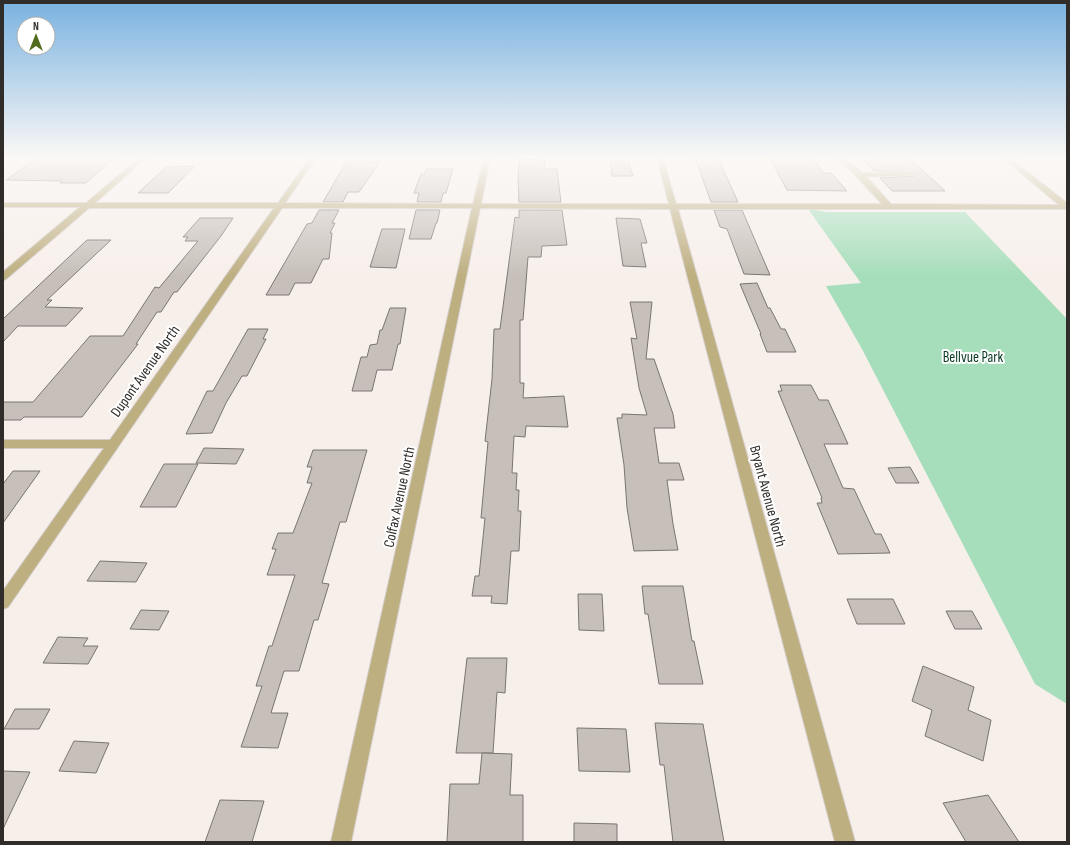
<svg xmlns="http://www.w3.org/2000/svg" width="1070" height="845" viewBox="0 0 1070 845" font-family="'Sofia Sans Condensed',sans-serif">
	<rect width="100%" height="100%" fill="#f7efea"/>
	<path fill="#a6debb" d="M808 209 827 212H965L1067 319V704L1035 684 862 349 826 286 861 283Z"/>
	<g fill="#c7c0ba" stroke="#7b7570">
		<path d="M37 158H114L86 183H60L62 181 6 180Z"/>
		<path d="M695 158H718L738 202H711Z"/>
		<path d="M770 158H814L823 173H831L847 191 787 190Z"/>
		<path d="M909 158 918 166 945 191H892L880 178 915 176 916 175V172L874 171 864 161H876L874 159Z"/>
		<path d="M520 159 545 160 544 169H557L561 202H519L518 175Z"/>
		<path d="M347 161 380 162 359 192H348L343 202H323Z"/>
		<path d="M610 161H628L633 176H612Z"/>
		<path d="M195 166 168 193H138L166 167Z"/>
		<path d="M426 169H453L446 193H443L441 202H417L419 193H414L421 174H425Z"/>
		<path d="M319 210H339L332 223H335L330 233H332L329 259H323L311 283H295L289 295H266L307 224 312 223Z"/>
		<path d="M416 210H440L437 223H436L431 239H409Z"/>
		<path d="M519 210H562L567 245 542 246 541 257H528L523 320H520V383H524L523 398 564 396 568 427 526 426 525 437 514 436 512 473H517L516 490H519L518 511H521L519 551H511L507 604 491 603 492 596H472L475 576H479L485 518H481L488 442 485 441 492 379 494 329H500L515 217 519 218Z"/>
		<path d="M714 210H742L770 275 744 274 727 229 720 227Z"/>
		<path d="M200 218H233L221 236 177 292H174L161 312H157L136 344H138L82 417H24L21 420H3V402H33L90 336H123L155 287 159 288 198 241H185L188 237H183Z"/>
		<path d="M616 218 640 219 647 243H641L646 267 623 266Z"/>
		<path d="M382 229H405L396 268 370 267Z"/>
		<path d="M87 240H111L47 300H52L45 307 83 308 66 326H18L3 342V319Z"/>
		<path d="M757 283 768 308H770L781 329H785L796 352H767L760 334H761L740 284Z"/>
		<path d="M630 302H652L646 359H654L673 414 675 428H654L659 463H679L684 480H667L673 524 678 550 634 551 627 508 624 465 617 418H622V414L647 415 639 388 631 338 637 339Z"/>
		<path d="M390 308H406L400 344H398L392 370H377L372 391H352L361 357H367L370 345 377 344 380 330H382Z"/>
		<path d="M248 329H268L263 339H266L247 376H242L226 403 212 433 186 434 207 391H213Z"/>
		<path d="M780 385H811L819 400H828L848 444H824L843 488 854 489 875 534H881L890 553 838 554 817 503H822L821 498H822L778 391H782Z"/>
		<path d="M204 448 244 449 236 464 196 463Z"/>
		<path d="M313 450H367L346 522H340L322 583 329 584 318 620H314L299 671H284L271 713H288L278 748 241 747 262 686H256L269 646H272L295 575H267L276 549H272L278 533H293L312 483H307L312 467H307Z"/>
		<path d="M164 464H198L176 507H140Z"/>
		<path d="M910 467 919 483H896L888 468Z"/>
		<path d="M13 471H40L3 523V484Z"/>
		<path d="M100 561 147 563 136 582 87 581Z"/>
		<path d="M642 586H683L692 641H694L703 684H659L648 614H645Z"/>
		<path d="M578 594H602L604 631 579 630Z"/>
		<path d="M847 599H893L905 624H857Z"/>
		<path d="M141 610 169 611 159 630 130 629Z"/>
		<path d="M946 611H972L982 629H955Z"/>
		<path d="M58 637 88 638 83 646H98L88 664 43 663Z"/>
		<path d="M467 658H507L505 693 497 692 493 753H456Z"/>
		<path d="M923 666 974 687 968 710 991 720 983 761 925 736 932 710 912 701Z"/>
		<path d="M15 709H50L39 729H4Z"/>
		<path d="M655 723 703 724 724 842H673L664 765H660Z"/>
		<path d="M577 728 626 729 630 772 579 771Z"/>
		<path d="M74 741 109 743 96 773 59 771Z"/>
		<path d="M482 753 512 754 510 795H523V842H447L450 784H479Z"/>
		<path d="M3 771 30 772 3 829Z"/>
		<path d="M988 795 1019 842H966L943 803Z"/>
		<path d="M220 800 264 801 252 842H205Z"/>
		<path d="M574 823 617 824V842H574Z"/>
	</g>
	<g fill="none" stroke-linecap="round" stroke-linejoin="round">
		<defs>
			<path id="service" d="M913 172 915 173V175L860 177 857 175 860 173Z"/>
			<path id="minor" d="M139 158H146L95 203H278L310 158H316L285 203 473 204 484 158H490L481 204H669L657 158H663L676 204H882L857 177 838 158H845L863 173 891 204 1059 205 1003 158H1010L1067 203V209H678L855 842H835L670 209 480 208 351 842H331L472 208H282L8 607 3 609V591L104 448H3V440H110L274 208H89L6 279 3 280V272L80 207H3V203H86Z"/>
		</defs>
		<use href="#service" stroke="#d3ccc7" stroke-width="2"/>
		<use href="#minor" stroke="#d3ccc7" stroke-width="2"/>
		<use href="#service" fill="#beaf81" fill-rule="evenodd"/>
		<use href="#minor" fill="#beaf81" fill-rule="evenodd"/>
	</g>
	<linearGradient id="sky" x2="0" y2="1"><stop stop-color="#79b2e0"/><stop offset="0.57" stop-color="#fbf8f6"/><stop offset="1" stop-color="#fbf8f6" stop-opacity="0"/></linearGradient>
	<rect width="1070" height="276" fill="url(#sky)"/>
	<g text-anchor="middle" stroke-width="4" stroke-linejoin="round" paint-order="stroke">
		<g font-size="15" fill="#083a22" stroke="#fff">
			<text x="973" y="362">Bellvue Park</text>
		</g>
		<g font-size="15" fill="#2f2c2a" stroke="#fff">
			<text transform="translate(145 371) rotate(-55)" y="5">Dupont Avenue North</text>
			<text transform="translate(768 496) rotate(75)" y="5">Bryant Avenue North</text>
			<text transform="translate(399 497) rotate(-78)" y="5">Colfax Avenue North</text>
		</g>
	</g>
	<rect width="1070" height="845" fill="none" stroke="#2f2c2a" stroke-width="8"/>
	<g transform="translate(36 36)"><circle r="19" fill="#ffffff" stroke="#acabaa"/>
	<path d="M0-3L7 15L0 10L-7 15Z" fill="#526c1f"/>
	<text y="-6" font-size="11" font-weight="bold" text-anchor="middle" fill="#2f2c2a">N</text>
	</g>
</svg>
